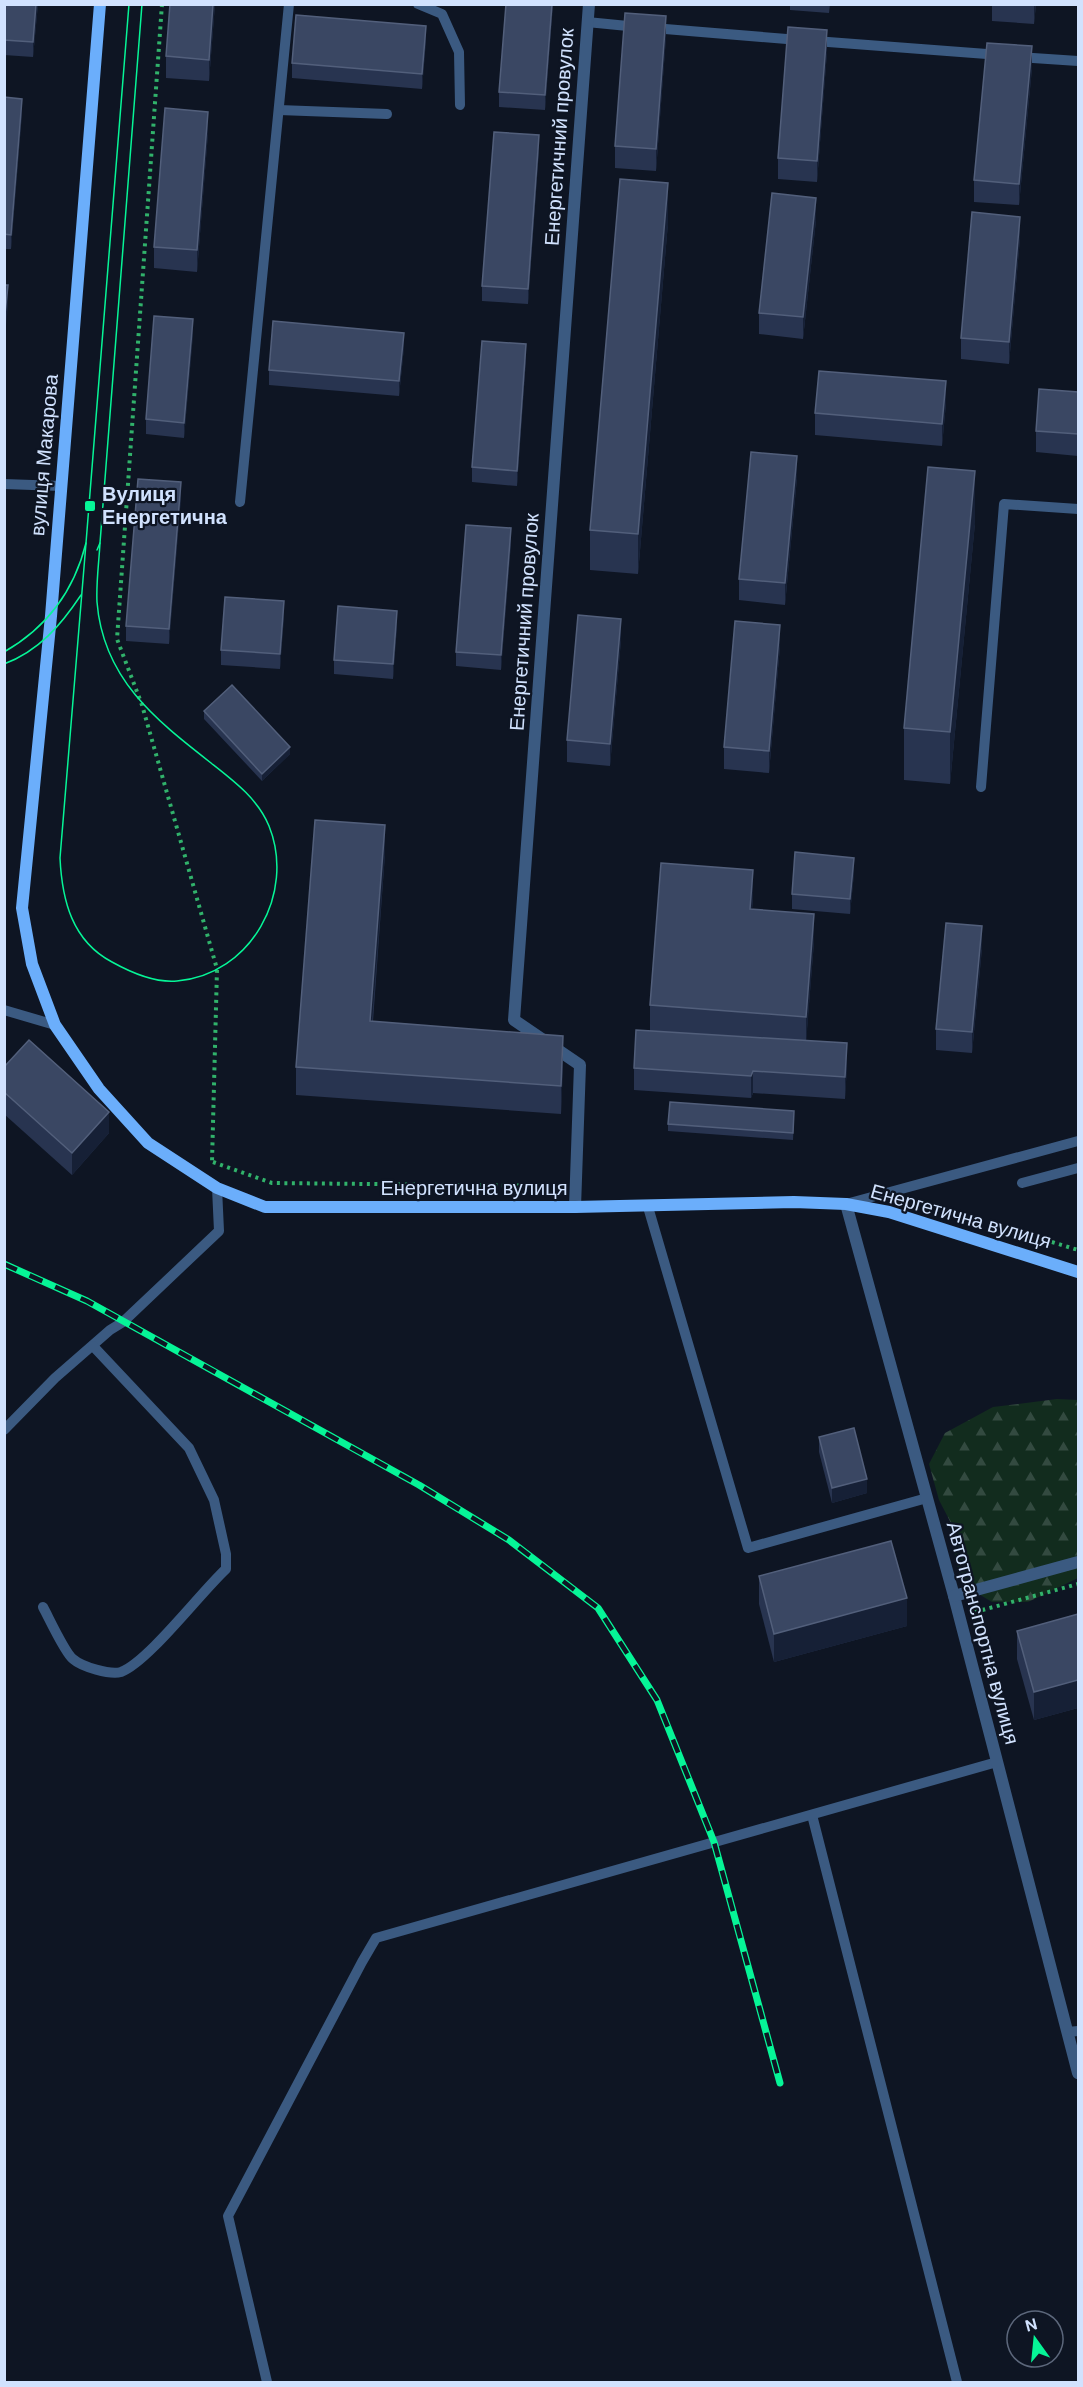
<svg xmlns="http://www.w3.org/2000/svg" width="1083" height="2387" viewBox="0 0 1083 2387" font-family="'DM Sans',sans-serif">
	<defs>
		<pattern id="forest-firs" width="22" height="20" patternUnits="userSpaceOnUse" patternTransform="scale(1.5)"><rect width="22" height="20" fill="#122c1e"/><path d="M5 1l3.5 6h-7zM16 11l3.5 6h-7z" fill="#334a40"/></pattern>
	</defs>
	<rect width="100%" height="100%" fill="#0e1523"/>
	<path fill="url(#forest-firs)" d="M1057 1399 1078 1400V1578L1028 1602H992L962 1584 955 1556 953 1527 939 1500 929 1464 945 1433 993 1407Z"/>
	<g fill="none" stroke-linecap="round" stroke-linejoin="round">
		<g stroke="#31b26b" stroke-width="4" stroke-dasharray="3 4.5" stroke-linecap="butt">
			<path d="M162 4 117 639 142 705 217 969 212 1162"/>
			<path d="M213 1162 272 1183 559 1186"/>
			<path d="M1016 1231 1078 1250"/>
			<path d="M975 1612 1078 1584"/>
		</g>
		<g stroke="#3b5a81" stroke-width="10">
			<path d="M418 4 442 14 459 52 460 105"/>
			<path d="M587 22 638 27"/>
			<path d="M653 28 799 40"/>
			<path d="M815 41 1000 55"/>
			<path d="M1018 57 1078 61"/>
			<path d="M279 110 387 114"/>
			<path d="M4 484 61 486"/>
			<path d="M240 502 289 4"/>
			<path d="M981 787 1004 504 1078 509"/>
			<path d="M4 1010 55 1025"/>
			<path d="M1022 1183 1078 1168"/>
			<path d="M846 1204 1078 1141"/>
			<path d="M648 1207 748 1548 927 1498"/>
			<path d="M4 1430 55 1378 110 1330 123 1322 219 1231 217 1188"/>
			<path d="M43 1607C49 1618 65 1653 73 1659 82 1667 110 1675 121 1672 148 1662 201 1592 226 1569V1554L214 1500 189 1448 93 1346"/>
			<path d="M812 1815 957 2382"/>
			<path d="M1068 2032 1078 2031"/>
			<path d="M267 2382 228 2216 362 1962 376 1938 997 1762"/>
		</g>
		<g stroke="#3b5a81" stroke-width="12">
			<path d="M846 1204 954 1596 1078 2073"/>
			<path d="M575 1207 580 1065 514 1020 589 4"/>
			<path d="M954 1596 1078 1562"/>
		</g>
		<path stroke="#6baefb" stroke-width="12" d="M100 4 51 616 22 908 32 964 55 1025 99 1089 148 1143 217 1188 265 1207H575L794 1202 846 1204 889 1212 1078 1272"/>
		<g stroke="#06f597" stroke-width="1.5">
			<path d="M86 543 60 858C62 900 72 941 112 962 130 972 156 983 177 981 251 975 296 893 269 826 258 799 234 781 211 763 156 720 103 679 97 602 96 583 99 562 100 543"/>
			<path d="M97 550 100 543 142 4"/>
			<path d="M4 652C48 627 74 591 86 543L129 4"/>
			<path d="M4 664C39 651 61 625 81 595"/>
		</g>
		<defs>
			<path id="rail" d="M4 1264 87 1301 419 1485 509 1540 598 1608 657 1700 714 1842 780 2083"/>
		</defs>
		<use href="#rail" stroke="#06f597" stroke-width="7"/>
		<use href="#rail" stroke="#0e1523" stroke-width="4.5" stroke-dasharray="14" stroke-linecap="butt"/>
	</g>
	<g fill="#283450">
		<path d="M4 4H38L33 57 4 55Z"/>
		<path d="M215 4 209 81 166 78V56Z"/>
		<path d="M553 4 545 110 499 107V92Z"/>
		<path d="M790 4H830L829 13 790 10Z"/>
		<path d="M992 4H1036L1034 24 992 21Z"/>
		<path d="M666 37 656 171 615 168V146Z"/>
		<path d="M426 40 422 89 292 78V63Z"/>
		<path d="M827 52 817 182 778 179V158Z"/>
		<path d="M1032 68 1019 205 974 202V180Z"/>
		<path d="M4 97 22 113 11 249H4Z"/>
		<path d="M208 133 197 272 154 268V247Z"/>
		<path d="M539 150 528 304 482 301V286Z"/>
		<path d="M816 220 803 339 759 334V313Z"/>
		<path d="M668 223 638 574 590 570V530Z"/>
		<path d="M1020 238 1009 364 961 359V338Z"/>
		<path d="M193 334 184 438 146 434V419Z"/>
		<path d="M404 347 399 396 269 385V370Z"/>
		<path d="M526 359 517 486 472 482V467Z"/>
		<path d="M1078 392V456L1036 452V431Z"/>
		<path d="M946 403 942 446 815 435V413Z"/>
		<path d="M797 478 785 605 739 600V579Z"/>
		<path d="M181 497 169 644 126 641V626Z"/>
		<path d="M975 523 950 784 904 780V728Z"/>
		<path d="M511 543 501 670 456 666V652Z"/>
		<path d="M284 616 280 669 221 665V650Z"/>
		<path d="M397 626 393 679 334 674V660Z"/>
		<path d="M621 640 610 766 567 762V740Z"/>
		<path d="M780 646 769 773 724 769V747Z"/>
		<path d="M204 711 290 754 262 781 204 719Z"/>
		<path d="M385 854 373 1021 563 1064 561 1114 296 1095V1067Z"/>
		<path d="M854 873 850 914 792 909V894Z"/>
		<path d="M753 898 752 909 814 942 806 1041 847 1065 845 1099 753 1093 751 1098 634 1090V1068L650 1031V1005Z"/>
		<path d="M982 948 972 1053 936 1050V1029Z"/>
		<path d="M4 1067 109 1133 72 1175 4 1114Z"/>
		<path d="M794 1118 793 1140 668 1131V1124Z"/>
		<path d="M819 1437 867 1493 832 1503 819 1452Z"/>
		<path d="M759 1576 907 1626 774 1662 759 1604Z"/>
		<path d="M1078 1614V1708L1034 1720 1017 1659V1631Z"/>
	</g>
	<g fill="#162036">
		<path d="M36 4H38L33 57V42Z"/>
		<path d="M213 4H215L209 81V60Z"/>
		<path d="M552 4H553L545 110V95Z"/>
		<path d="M1034 4H1036L1034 24Z"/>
		<path d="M666 16V37L656 171V149Z"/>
		<path d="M426 26V40L422 89V74Z"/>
		<path d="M827 30V52L817 182V161Z"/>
		<path d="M1032 46V68L1019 205V184Z"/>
		<path d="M22 99V113L11 249V235Z"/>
		<path d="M208 112V133L197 272V250Z"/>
		<path d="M539 135V150L528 304V289Z"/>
		<path d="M668 183V223L638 574V534Z"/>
		<path d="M816 198V220L803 339V317Z"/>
		<path d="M1020 217V238L1009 364V342Z"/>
		<path d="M8 285V307L4 345V324Z"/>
		<path d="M193 319V334L184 438V423Z"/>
		<path d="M404 333V347L399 396V381Z"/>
		<path d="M526 344V359L517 486V471Z"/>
		<path d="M946 381V403L942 446V424Z"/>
		<path d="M797 456V478L785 605V583Z"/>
		<path d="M975 471V523L950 784V732Z"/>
		<path d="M181 482V497L169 644V629Z"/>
		<path d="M511 528V543L501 670V655Z"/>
		<path d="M284 601V616L280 669V654Z"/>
		<path d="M397 611V626L393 679V664Z"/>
		<path d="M621 619V640L610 766V744Z"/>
		<path d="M780 625V646L769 773V751Z"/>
		<path d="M290 747V754L262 781V774Z"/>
		<path d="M385 825V854L370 1049V1021Z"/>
		<path d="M854 858V873L850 914V899Z"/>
		<path d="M753 870V898L750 937V909Z"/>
		<path d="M814 914V942L806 1045V1017Z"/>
		<path d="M982 926V948L972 1053V1032Z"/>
		<path d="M563 1036V1064L561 1114V1086Z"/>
		<path d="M847 1043V1065L845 1099V1077Z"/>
		<path d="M753 1071V1093L751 1098V1076Z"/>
		<path d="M109 1112V1133L72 1175V1153Z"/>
		<path d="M867 1479V1493L832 1503V1488Z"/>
		<path d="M907 1598V1626L774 1662V1634Z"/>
		<path d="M1078 1680V1708L1034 1720V1692Z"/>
	</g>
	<g fill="#3a4763" stroke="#525f7b" stroke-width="1.5">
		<path d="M4 4H36L33 42 4 40Z"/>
		<path d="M170 4H213L209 60 166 56Z"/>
		<path d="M506 4H552L545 95 499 92Z"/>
		<path d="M625 13 666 16 656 149 615 146Z"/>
		<path d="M296 15 426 26 422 74 292 63Z"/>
		<path d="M788 27 827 30 817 161 778 158Z"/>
		<path d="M987 43 1032 46 1019 184 974 180Z"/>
		<path d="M4 97 22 99 11 235 4 234Z"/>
		<path d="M165 108 208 112 197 250 154 247Z"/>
		<path d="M494 132 539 135 528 289 482 286Z"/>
		<path d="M620 179 668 183 638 534 590 530Z"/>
		<path d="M772 193 816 198 803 317 759 313Z"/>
		<path d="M972 212 1020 217 1009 342 961 338Z"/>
		<path d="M4 285H8L4 324Z"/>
		<path d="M154 316 193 319 184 423 146 419Z"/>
		<path d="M273 321 404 333 399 381 269 370Z"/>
		<path d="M482 341 526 344 517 471 472 467Z"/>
		<path d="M819 371 946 381 942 424 815 413Z"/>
		<path d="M1039 389 1078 392V434L1036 431Z"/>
		<path d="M751 452 797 456 785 583 739 579Z"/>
		<path d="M928 467 975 471 950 732 904 728Z"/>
		<path d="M138 479 181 482 169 629 126 626Z"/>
		<path d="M466 525 511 528 501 655 456 652Z"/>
		<path d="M225 597 284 601 280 654 221 650Z"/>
		<path d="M338 606 397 611 393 664 334 660Z"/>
		<path d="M578 615 621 619 610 744 567 740Z"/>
		<path d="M735 621 780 625 769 751 724 747Z"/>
		<path d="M232 685 290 747 262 774 204 711Z"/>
		<path d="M315 820 385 825 370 1021 563 1036 561 1086 296 1067Z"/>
		<path d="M795 852 854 858 850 899 792 894Z"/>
		<path d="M661 863 753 870 750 909 814 914 806 1017 650 1005Z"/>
		<path d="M946 923 982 926 972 1032 936 1029Z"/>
		<path d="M636 1030 847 1043 845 1077 753 1071 751 1076 634 1068Z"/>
		<path d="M29 1040 109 1112 72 1153 4 1092V1067Z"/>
		<path d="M670 1102 794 1111 793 1133 668 1124Z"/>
		<path d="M854 1428 867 1479 832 1488 819 1437Z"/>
		<path d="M891 1541 907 1598 774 1634 759 1576Z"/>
		<path d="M1078 1614V1680L1034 1692 1017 1631Z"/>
	</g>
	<rect fill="#06f597" stroke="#0e1523" stroke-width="2" x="84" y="500" width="12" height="12" rx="3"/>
	<g text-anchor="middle" stroke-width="4.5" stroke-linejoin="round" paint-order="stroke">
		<g font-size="20" fill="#d1e2fe" stroke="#0e1523">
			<text transform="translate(559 137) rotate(-86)" y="7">Енергетичний провулок</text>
			<text transform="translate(44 455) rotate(-85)" y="7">вулиця Макарова</text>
			<text transform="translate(524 622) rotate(-86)" y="7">Енергетичний провулок</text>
			<text x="474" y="1195">Енергетична вулиця</text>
			<text transform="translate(961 1216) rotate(16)" y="7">Енергетична вулиця</text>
			<text transform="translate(983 1633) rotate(75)" y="7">Автотранспортна вулиця</text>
		</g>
		<g font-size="20" font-weight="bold" fill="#d1e2fe" stroke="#0e1523" text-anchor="start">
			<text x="102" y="501">Вулиця<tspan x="102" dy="23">Енергетична</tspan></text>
		</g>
	</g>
	<rect width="1083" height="2387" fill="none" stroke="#d1e2fe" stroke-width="12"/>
	<g transform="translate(1035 2339) rotate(345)"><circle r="28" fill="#0e1523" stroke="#5c677b" stroke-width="1.5"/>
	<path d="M0-4.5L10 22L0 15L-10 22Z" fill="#06f597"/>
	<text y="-9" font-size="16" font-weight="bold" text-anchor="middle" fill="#d1e2fe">N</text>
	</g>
</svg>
